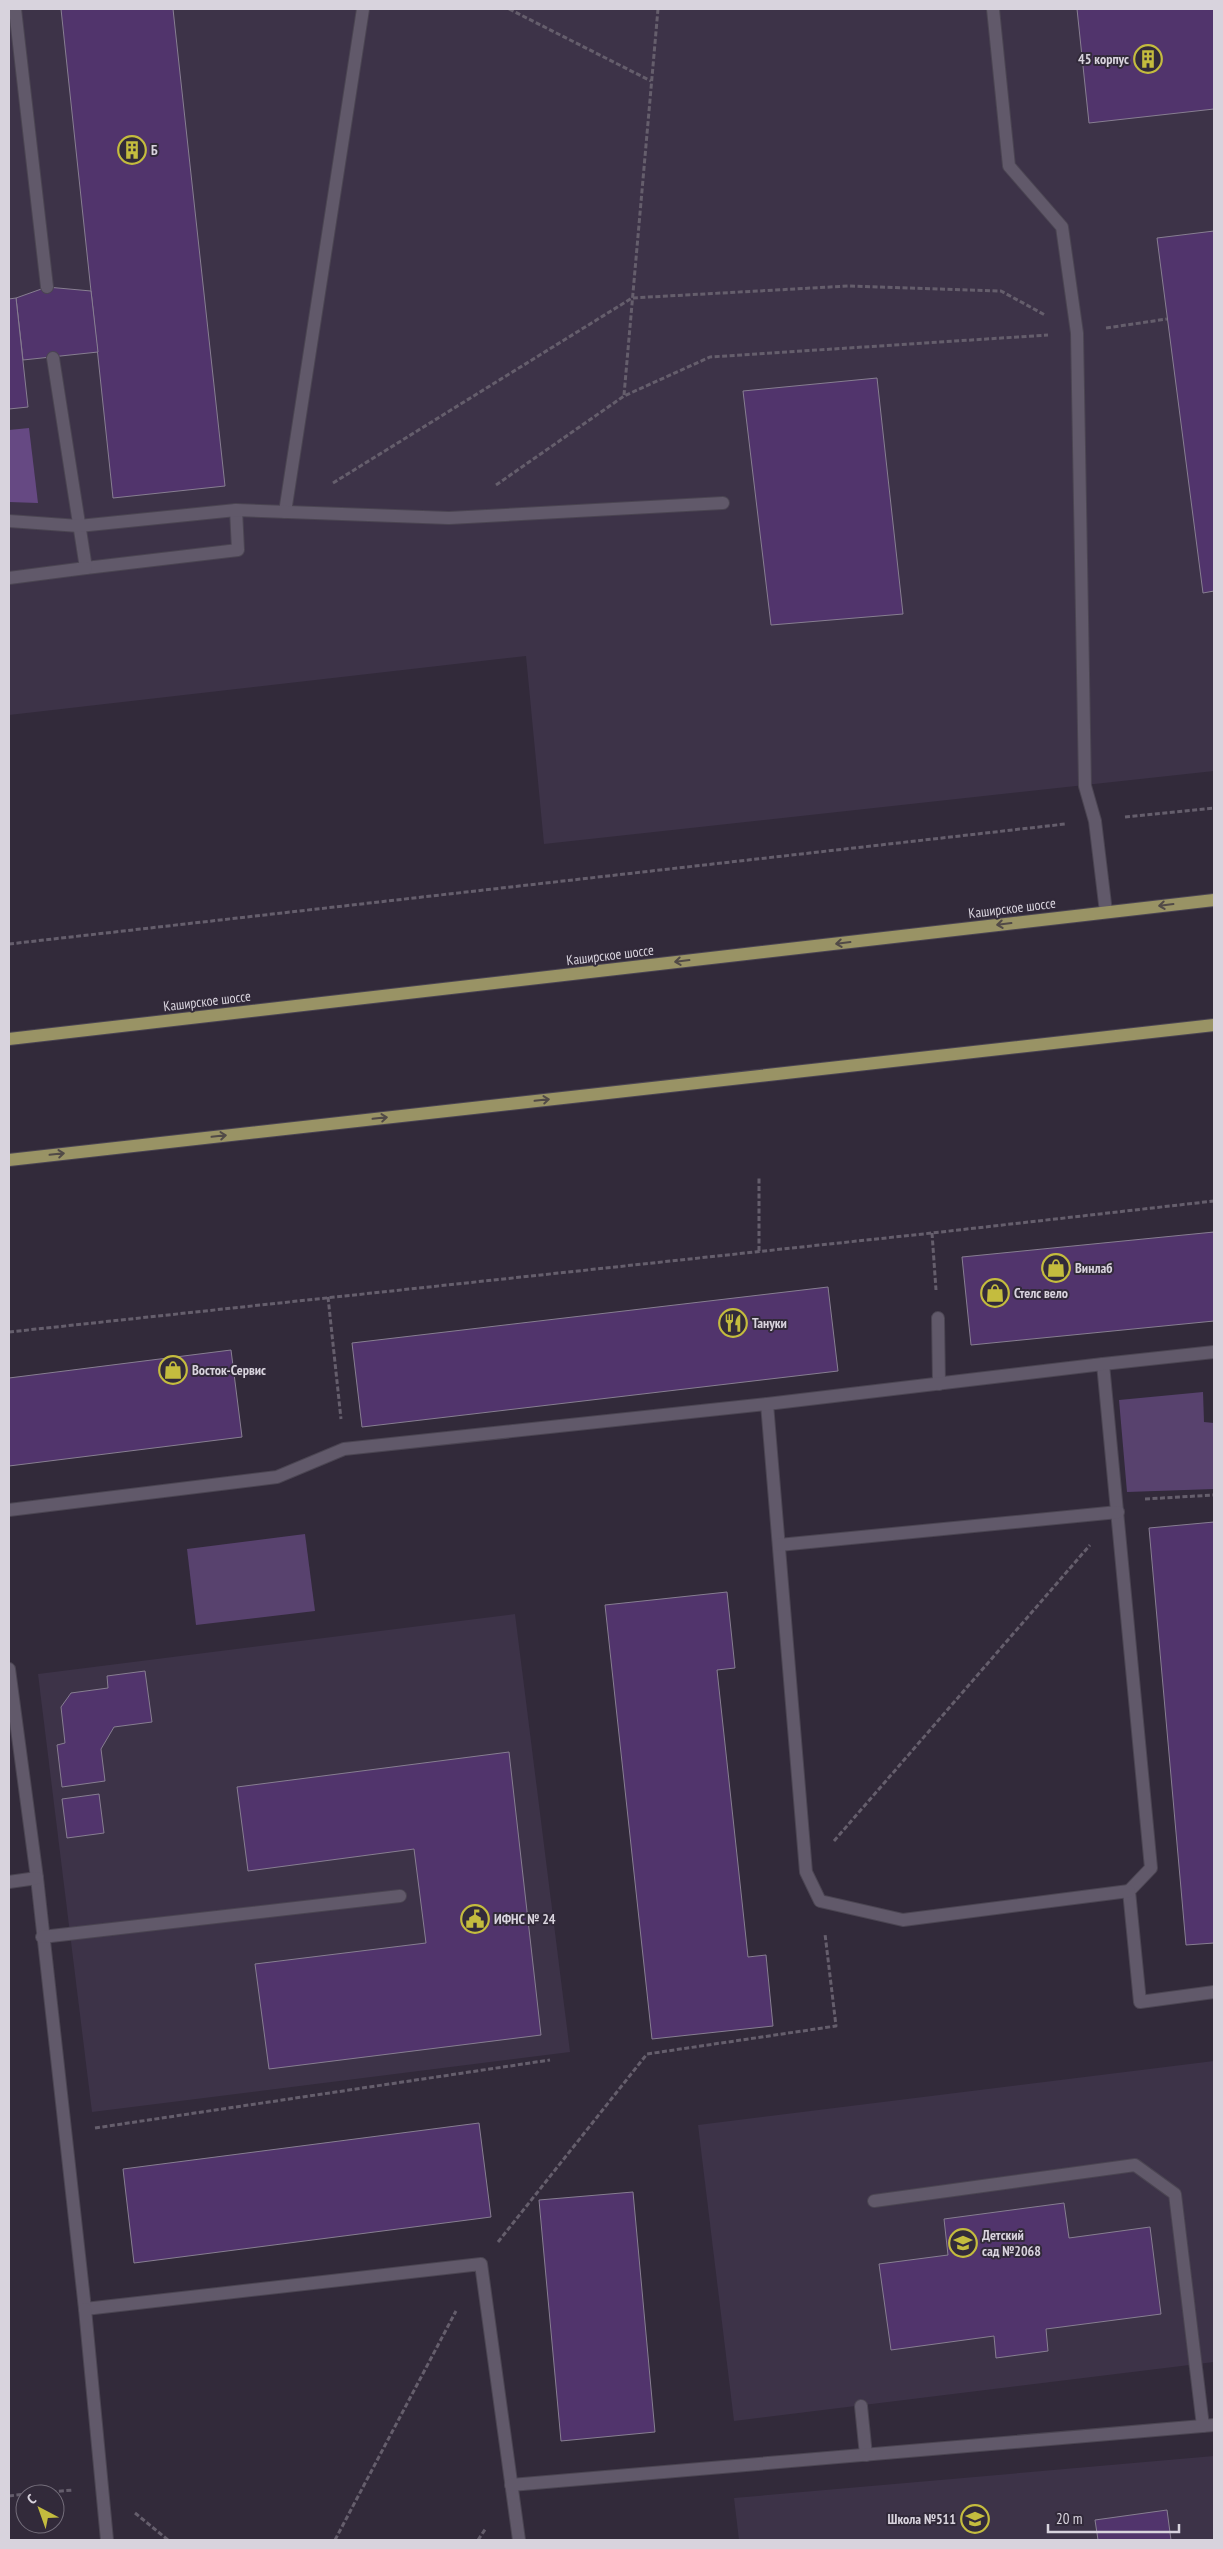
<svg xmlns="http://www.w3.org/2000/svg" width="1223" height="2549" viewBox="0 0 1223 2549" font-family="'PT Sans Narrow',sans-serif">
	<rect width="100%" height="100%" fill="#322a3a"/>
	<g fill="#3d3348">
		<path d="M9 9H1214V771L544 844 526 656 9 715Z"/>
		<path d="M515 1614 570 2052 92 2112 38 1674Z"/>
		<path d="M1214 2061V2362L734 2421 698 2125Z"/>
		<path d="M1214 2456V2540H739L734 2498Z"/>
	</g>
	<g fill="#58426e">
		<path d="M1203 1392 1204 1422 1214 1423V1489L1127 1492 1119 1400Z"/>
		<path d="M305 1534 315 1611 196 1625 187 1549Z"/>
	</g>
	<path fill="#664983" d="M29 428 38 503 9 502V430Z"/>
	<g fill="#51346c" stroke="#877e91">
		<path d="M61 9H173L225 486 113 498Z"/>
		<path d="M1077 9H1214V109L1089 123Z"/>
		<path d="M1214 231V591L1203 593 1157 238Z"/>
		<path d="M47 287 91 291 98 352 23 360 16 298Z"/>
		<path d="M16 298 28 407 9 409V299Z"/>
		<path d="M877 378 903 614 771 625 743 391Z"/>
		<path d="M1214 1232V1321L971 1345 962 1257Z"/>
		<path d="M828 1287 838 1371 362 1427 352 1343Z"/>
		<path d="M231 1350 242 1437 9 1466V1378Z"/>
		<path d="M1214 1522V1943L1186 1945 1149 1528Z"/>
		<path d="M727 1592 735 1668 717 1670 748 1957 766 1955 773 2026 652 2039 605 1605Z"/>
		<path d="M145 1671 152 1722 114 1727 101 1749 105 1781 62 1787 57 1745 65 1743 61 1707 71 1693 108 1688 107 1676Z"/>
		<path d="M509 1752 541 2035 269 2069 255 1964 426 1943 414 1849 248 1871 237 1787Z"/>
		<path d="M99 1794 104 1833 67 1838 62 1799Z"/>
		<path d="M479 2123 491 2217 134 2263 123 2169Z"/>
		<path d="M633 2192 655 2432 561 2441 539 2200Z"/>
		<path d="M1064 2203 1069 2238 1150 2227 1161 2314 1046 2329 1048 2351 996 2358 994 2336 891 2350 879 2264 948 2255 944 2219Z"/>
		<path d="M1167 2510 1171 2540H1098L1095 2520Z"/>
	</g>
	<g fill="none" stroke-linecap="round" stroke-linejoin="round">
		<defs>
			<g id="lane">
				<path d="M15 9 47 287"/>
				<path d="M993 9 1009 166 1062 227 1077 333 1085 786 1095 821 1106 912"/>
				<path d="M53 358 86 568 238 550 236 510"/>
				<path d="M285 512 363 9"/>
				<path d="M9 521 79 526 236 510 449 518 723 503"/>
				<path d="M9 578 86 568"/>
				<path d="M938 1318 939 1384"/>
				<path d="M1103 1364 1151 1868 1129 1891 1140 2002 1214 1992"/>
				<path d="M767 1404 806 1872 820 1901 903 1920 1129 1891"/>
				<path d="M9 1510 277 1477 344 1449 767 1404 1103 1364 1214 1352"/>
				<path d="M779 1545 1118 1512"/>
				<path d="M9 1669 37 1878 85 2309 481 2264 519 2540"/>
				<path d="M9 1882 37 1878"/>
				<path d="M42 1937 400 1896"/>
				<path d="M874 2201 1135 2165 1175 2194 1203 2426"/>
				<path d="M85 2309 107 2540"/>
				<path d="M861 2406 866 2455"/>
				<path d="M511 2485 1214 2425"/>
			</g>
			<g id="primary">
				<path d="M9 1039 1214 900"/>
				<path d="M9 1160 1214 1025"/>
			</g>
		</defs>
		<use href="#lane" stroke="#4b4552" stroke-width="14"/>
		<use href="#primary" stroke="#4b4552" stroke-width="14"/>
		<g stroke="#655e6c" stroke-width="3" stroke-dasharray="5 2.5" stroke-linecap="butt">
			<path d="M509 9 651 81"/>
			<path d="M1106 328 1167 319"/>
			<path d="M624 395 658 9"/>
			<path d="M333 483 632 298 848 286 1001 291 1045 315"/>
			<path d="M496 485 624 396 710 357 1048 335"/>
			<path d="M1125 817 1214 808"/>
			<path d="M9 944 1065 824"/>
			<path d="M932 1233 936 1290"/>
			<path d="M759 1251V1178"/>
			<path d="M328 1297 341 1419"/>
			<path d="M9 1332 932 1233 1214 1201"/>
			<path d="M1145 1499 1214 1495"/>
			<path d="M834 1841 1090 1545"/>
			<path d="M95 2128 550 2060"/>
			<path d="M498 2242 647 2054 836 2026 825 1934"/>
			<path d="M29 2494 73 2490"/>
			<path d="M9 2496 25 2494"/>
			<path d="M135 2513 168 2540"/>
			<path d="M335 2540 456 2311"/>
			<path d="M478 2540 486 2528"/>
		</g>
		<use href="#lane" stroke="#61596a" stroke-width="12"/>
		<use href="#primary" stroke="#999365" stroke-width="12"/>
	</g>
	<defs><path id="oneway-shaft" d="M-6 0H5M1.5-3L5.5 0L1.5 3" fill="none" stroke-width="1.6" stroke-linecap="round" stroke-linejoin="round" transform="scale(1.25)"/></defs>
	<g stroke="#514a47">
		<use href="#oneway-shaft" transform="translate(1166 905) rotate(173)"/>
		<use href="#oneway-shaft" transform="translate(1004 924) rotate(173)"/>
		<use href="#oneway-shaft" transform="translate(843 943) rotate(173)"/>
		<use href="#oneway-shaft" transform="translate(682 961) rotate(173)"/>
		<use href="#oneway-shaft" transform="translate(542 1100) rotate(-6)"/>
		<use href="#oneway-shaft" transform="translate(380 1118) rotate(-6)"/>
		<use href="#oneway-shaft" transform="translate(219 1136) rotate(-6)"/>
		<use href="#oneway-shaft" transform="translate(57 1154) rotate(-6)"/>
	</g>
	<defs>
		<symbol id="building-ring" viewBox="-11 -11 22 22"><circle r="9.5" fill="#322a3a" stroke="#c4bc3e" stroke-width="1.5"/><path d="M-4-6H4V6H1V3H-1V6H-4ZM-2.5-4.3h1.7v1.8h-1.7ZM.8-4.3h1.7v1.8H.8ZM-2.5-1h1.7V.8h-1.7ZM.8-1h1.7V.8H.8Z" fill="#c4bc3e"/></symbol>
		<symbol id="shop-ring" viewBox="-11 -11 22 22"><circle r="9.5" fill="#322a3a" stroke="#c4bc3e" stroke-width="1.5"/><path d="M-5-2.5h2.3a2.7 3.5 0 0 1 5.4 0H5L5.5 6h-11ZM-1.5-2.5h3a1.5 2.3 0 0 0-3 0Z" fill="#c4bc3e"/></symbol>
		<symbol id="restaurant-ring" viewBox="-11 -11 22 22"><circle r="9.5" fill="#322a3a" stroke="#c4bc3e" stroke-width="1.5"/><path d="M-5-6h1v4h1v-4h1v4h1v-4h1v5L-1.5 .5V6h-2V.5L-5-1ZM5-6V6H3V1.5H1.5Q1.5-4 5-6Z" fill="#c4bc3e"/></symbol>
		<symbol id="civic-ring" viewBox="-11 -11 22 22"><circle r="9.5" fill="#322a3a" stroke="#c4bc3e" stroke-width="1.5"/><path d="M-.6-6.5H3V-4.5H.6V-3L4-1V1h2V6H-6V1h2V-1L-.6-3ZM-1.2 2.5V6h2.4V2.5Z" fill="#c4bc3e"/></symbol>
		<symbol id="school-ring" viewBox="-11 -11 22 22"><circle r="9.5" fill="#322a3a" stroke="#c4bc3e" stroke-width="1.5"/><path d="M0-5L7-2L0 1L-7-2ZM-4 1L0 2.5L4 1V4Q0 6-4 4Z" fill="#c4bc3e"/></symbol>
	</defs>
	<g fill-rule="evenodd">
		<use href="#building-ring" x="1132" y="43" width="32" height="32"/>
		<use href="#building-ring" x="116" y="134" width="32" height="32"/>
		<use href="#shop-ring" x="1040" y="1252" width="32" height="32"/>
		<use href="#shop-ring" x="979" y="1277" width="32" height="32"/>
		<use href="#restaurant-ring" x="717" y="1307" width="32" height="32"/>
		<use href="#shop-ring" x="157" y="1354" width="32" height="32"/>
		<use href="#civic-ring" x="459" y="1903" width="32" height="32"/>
		<use href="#school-ring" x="947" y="2227" width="32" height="32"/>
		<use href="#school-ring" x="959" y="2503" width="32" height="32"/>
	</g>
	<g text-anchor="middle" stroke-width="4" stroke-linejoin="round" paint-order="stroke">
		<g font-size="14" font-weight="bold" fill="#d8d3dd" stroke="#322a3a" text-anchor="start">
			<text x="1129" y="64" text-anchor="end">45 корпус</text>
			<text x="151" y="155">Б</text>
			<text x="1075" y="1273">Винлаб</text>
			<text x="1014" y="1298">Стелс вело</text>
			<text x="752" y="1328">Тануки</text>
			<text x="192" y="1375">Восток-Сервис</text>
			<text x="494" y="1924">ИФНС № 24</text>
			<text x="982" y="2240">Детский<tspan x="982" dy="16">сад №2068</tspan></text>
			<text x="956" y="2524" text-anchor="end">Школа №511</text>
		</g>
		<g font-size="14" fill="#d8d3dd" stroke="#322a3a">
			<text transform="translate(1012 908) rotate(-7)" y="5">Каширское шоссе</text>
			<text transform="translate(610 955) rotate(-7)" y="5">Каширское шоссе</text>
			<text transform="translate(207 1001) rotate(-7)" y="5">Каширское шоссе</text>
		</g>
	</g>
	<rect width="1223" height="2549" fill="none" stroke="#d8d3dd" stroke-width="20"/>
	<g transform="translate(40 2509) rotate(319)"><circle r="24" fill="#322a3a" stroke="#746e7b"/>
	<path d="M0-4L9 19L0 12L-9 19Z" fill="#c4bc3e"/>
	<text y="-8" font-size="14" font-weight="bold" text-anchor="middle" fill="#d8d3dd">С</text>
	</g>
	<path d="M1048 2524v8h131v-8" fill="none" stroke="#d8d3dd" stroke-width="2.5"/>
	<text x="1056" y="2524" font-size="15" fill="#d8d3dd" stroke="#322a3a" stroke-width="4" paint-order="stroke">20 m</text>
</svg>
